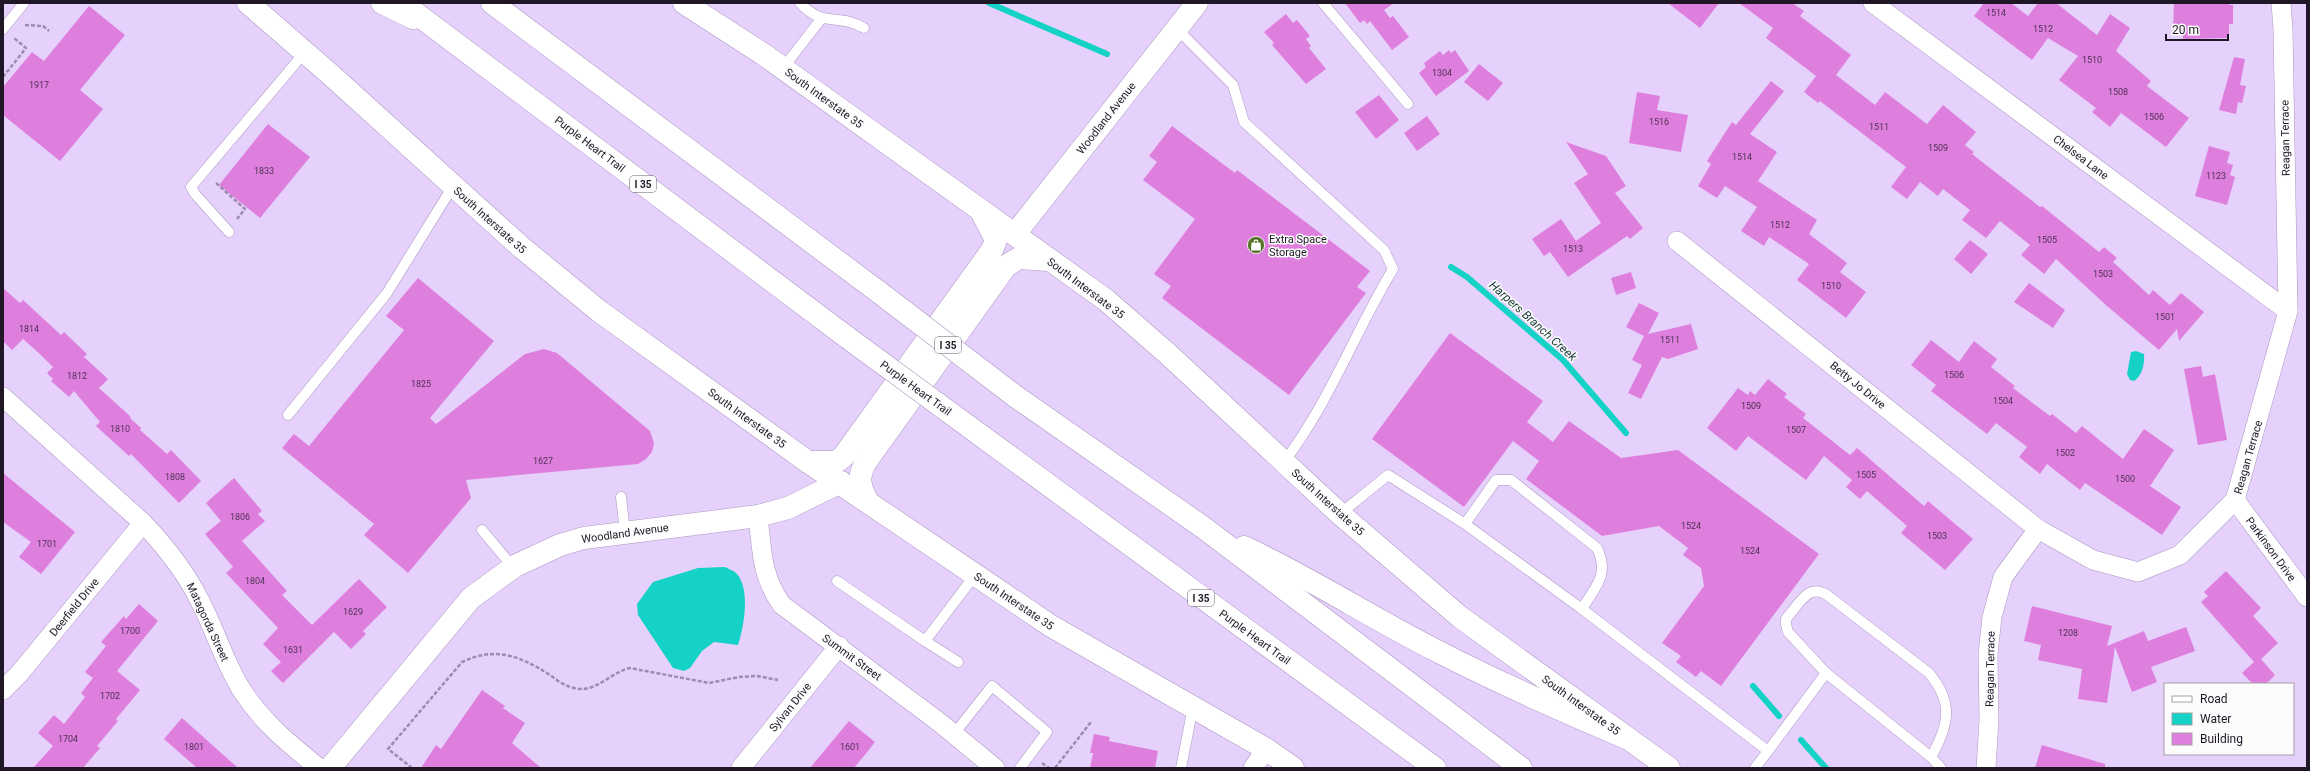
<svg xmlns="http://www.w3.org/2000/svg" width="2310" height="771" viewBox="0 0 2310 771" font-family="Roboto,sans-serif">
	<rect width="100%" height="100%" fill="#e6d1fd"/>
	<g fill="#14d2c6">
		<path d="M2136 351 2144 354C2145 363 2142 376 2134 381L2130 380 2127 374 2131 352Z"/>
		<path d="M725 567C728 569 733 570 736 573 751 588 744 627 738 645L714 642 702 651 690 668 684 671 673 668 638 615 637 604 653 582 698 568Z"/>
	</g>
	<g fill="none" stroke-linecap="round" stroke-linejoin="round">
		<g stroke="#14d2c6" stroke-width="6">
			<path d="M989 3 1107 54"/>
			<path d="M1451 267 1467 277 1563 360 1626 433"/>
			<path d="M1753 686 1779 716"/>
			<path d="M1801 740 1826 768"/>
		</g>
	</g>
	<g fill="#de7fde">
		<path d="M1345 3H1394L1384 10 1390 18 1393 16 1409 37 1392 50 1370 21 1367 24 1364 20 1360 23Z"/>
		<path d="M1668 3H1719L1700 28Z"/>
		<path d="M1739 3H1792L1804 11 1800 16 1851 55 1836 75 1875 105 1885 92 1927 124 1943 105 1976 132 1965 145 1974 152 1972 154 2040 207 2042 206 2099 252 2104 247 2117 258 2113 262 2149 295 2153 290 2170 305 2181 293 2204 312 2179 341 2177 329 2159 350 2107 306 2056 259 2044 274 2021 255 2030 245 2000 221 1986 238 1962 220 1970 210 1943 189 1938 196 1920 182 1907 199 1891 187 1906 167 1820 101 1818 103 1804 92 1816 76 1766 38 1773 28Z"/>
		<path d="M1984 3H2011L2028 16 2038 3H2056L2097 35 2110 14 2130 28 2116 51 2151 81 2147 86 2189 118 2166 147 2121 113 2110 127 2092 112 2096 108 2059 80 2078 56 2048 38 2032 60 1974 16Z"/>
		<path d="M2174 3H2229L2230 5H2233V24H2229V38L2183 39V30H2173Z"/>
		<path d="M89 6 125 35 80 90 103 109 60 161 3 115V87L32 52 44 61Z"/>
		<path d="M1286 14 1293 23 1297 20 1310 36 1306 39 1311 46 1309 48 1326 69 1306 84 1272 45 1274 43 1264 32Z"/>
		<path d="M1449 50 1451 53 1455 50 1469 71 1436 96 1419 73 1426 67 1424 63 1440 51 1443 55Z"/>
		<path d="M2234 57 2245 59 2240 85 2246 86 2242 103 2238 102 2236 114 2219 110Z"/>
		<path d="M1479 64 1503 83 1488 101 1464 82Z"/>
		<path d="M1771 81 1784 91 1750 134 1777 152 1758 181 1817 220 1809 234 1847 263 1840 272 1866 292 1846 318 1797 280 1809 264 1769 237 1764 246 1741 231 1757 207 1725 186 1717 198 1698 186 1711 164 1707 161 1732 122 1736 125Z"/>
		<path d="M1637 92 1660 96 1657 110 1688 115 1681 152 1629 143Z"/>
		<path d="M1379 95 1399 120 1376 139 1355 112Z"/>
		<path d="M1427 116 1440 134 1417 151 1404 133Z"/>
		<path d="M268 124 310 157 260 218 219 185Z"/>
		<path d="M1172 126 1235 173 1237 170 1370 271 1357 287 1366 293 1289 395 1162 298 1171 286 1154 274 1195 219 1143 180 1157 162 1149 156Z"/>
		<path d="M1566 142 1606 156 1626 186 1615 193 1643 228 1630 239 1627 236 1568 277 1550 252 1544 256 1532 239 1561 219 1576 241 1601 223 1574 183 1588 174Z"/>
		<path d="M2209 146 2230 152 2227 163 2233 165 2230 175 2235 177 2227 205 2195 196Z"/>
		<path d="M1970 240 1988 254 1971 274 1954 259Z"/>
		<path d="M1631 272 1636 288 1616 295 1611 278Z"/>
		<path d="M418 278 494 341 430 418 436 424 525 354 544 349 557 353 650 431 654 443 652 452 646 459 638 464 466 480 471 498 408 573 364 535 374 524 282 448 294 434 309 446 404 330 386 316Z"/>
		<path d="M2029 283 2065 310 2053 328 2014 302Z"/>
		<path d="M3 288 20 303 23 300 61 335 64 332 87 354 84 357 108 379 99 388 131 417 130 418 141 428 140 430 167 454 171 450 201 481 179 503 131 454 129 456 96 426 100 422 74 391 69 397 51 381 53 379 47 373 53 367 41 355 23 339 12 350 3 341Z"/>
		<path d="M1639 303 1659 313 1648 334 1691 324 1698 349 1668 359 1662 357 1641 399 1628 393 1642 365 1632 360 1644 336 1626 327Z"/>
		<path d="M1450 333 1543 401 1527 422 1553 442 1569 421 1621 458 1678 450 1819 554 1721 686 1701 671 1696 677 1676 662 1681 656 1662 643 1704 586 1701 568 1683 555 1688 548 1659 526 1602 536 1526 479 1539 461 1513 441 1464 507 1372 439Z"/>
		<path d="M1931 340 1959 362 1974 341 1997 359 1991 367 2015 386 2013 388 2050 416 2052 414 2076 433 2082 426 2123 459 2144 429 2174 450 2150 486 2181 507 2162 535 2085 483 2080 490 2047 464 2040 474 2019 457 2027 447 1996 423 1987 434 1931 391 1936 385 1911 365Z"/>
		<path d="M2201 366 2203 377 2215 374 2227 440 2198 445 2184 369Z"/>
		<path d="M1768 379 1787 394 1784 397 1806 414 1803 418 1850 455 1857 448 1924 506 1928 501 1973 539 1945 570 1901 533 1907 526 1867 491 1860 499 1846 487 1852 480 1824 456 1806 480 1748 436 1736 451 1707 428 1738 388 1748 395 1750 391 1755 395Z"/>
		<path d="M3 473 75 532 41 574 19 557 31 542 3 522Z"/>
		<path d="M234 478 262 511 258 514 265 521 242 541 287 591 282 595 312 625 359 579 387 607 363 631 366 634 351 649 334 632 283 683 271 671 281 662 263 644 278 628 226 573 233 567 205 534 221 521 206 503Z"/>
		<path d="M2226 571 2261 608 2253 616 2278 643 2261 659 2275 675 2266 684H2253L2242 673 2254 662 2201 602 2208 596 2204 592Z"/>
		<path d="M139 604 158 621 117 671 140 690 116 719 118 721 97 746 100 748 83 768H33L53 746 38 733 54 715 64 724 85 697 81 693 93 678 85 672 106 646 101 642 124 616 126 619Z"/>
		<path d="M2032 606 2112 626 2107 646 2144 631 2148 641 2186 627 2195 651 2151 667 2157 682 2132 692 2115 647 2107 703 2078 699 2082 669 2038 660 2041 645 2024 641Z"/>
		<path d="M482 690 505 706 503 708 525 723 512 743 541 768H421L436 745 441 749Z"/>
		<path d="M182 718 238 768H197L164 739Z"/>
		<path d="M849 721 875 742 868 751 854 768H810Z"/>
		<path d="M1094 734 1110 737 1109 741 1158 751 1155 768H1090L1093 753H1090Z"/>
		<path d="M2042 745 2105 764V768H2035Z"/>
	</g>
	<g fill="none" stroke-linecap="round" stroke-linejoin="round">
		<defs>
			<g id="service">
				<path d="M800 3C823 28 839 13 864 28"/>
				<path d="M1323 3 1408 104"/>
				<path d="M1176 28 1233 85 1244 122 1384 250 1393 269C1355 332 1329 403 1284 462"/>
				<path d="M3 29 24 3"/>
				<path d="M783 68 821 19"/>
				<path d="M229 232 195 194 191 187 305 52"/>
				<path d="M288 415 387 293 453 186"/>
				<path d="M621 497 625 532"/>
				<path d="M1340 514 1388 475 1465 524 1582 609 1768 751 1755 768"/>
				<path d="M1465 524 1496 480H1511L1597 548C1610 575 1595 587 1582 609"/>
				<path d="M482 530 513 567"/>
				<path d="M837 581 925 641 975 575"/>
				<path d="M925 641 958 662"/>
				<path d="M1826 673 1788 632C1787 628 1785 624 1786 619 1788 616 1792 612 1794 609 1803 597 1812 585 1827 595L1929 673C1954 703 1949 725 1931 757"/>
				<path d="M954 734 992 686 1047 732 1020 768"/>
				<path d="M1768 751 1826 673 1931 757 1941 768"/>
				<path d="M1181 768 1193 707"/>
			</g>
			<g id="minor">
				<path d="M1873 3 2288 311"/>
				<path d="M1677 241 2038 529 2093 560 2138 572 2180 555 2235 500 2288 311 2283 29 2281 3"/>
				<path d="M3 397 143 523C166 547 185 571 200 601 215 630 224 661 241 689 263 723 288 743 319 768"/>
				<path d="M2235 500 2307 597"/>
				<path d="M758 516C762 550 761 576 782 605L939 722 995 768"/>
				<path d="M3 690 19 674 143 523"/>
				<path d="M741 768 839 646"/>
				<path d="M1253 768 1266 749"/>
				<path d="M1986 768 1989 720 1988 654 1992 617 2003 577 2038 529"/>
			</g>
			<g id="tertiary">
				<path d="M1015 234 1197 3"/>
				<path d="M330 768 471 598 515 566 560 545 584 538 758 516 788 508 841 482"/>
			</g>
			<g id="secondary">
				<path d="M248 3 331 75 521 247 599 311 808 462 1051 626 1266 749 1293 768"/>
				<path d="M684 3 763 54 1106 300 1169 355 1340 514 1460 617 1669 768"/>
				<path d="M808 462H836L843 457 992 250 996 240 982 213"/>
				<path d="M867 500C859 485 858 478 865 463L1006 266 1019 258 1048 260"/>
			</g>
			<g id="motorway">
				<path d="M382 3 413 18"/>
				<path d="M402 3 848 338"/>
				<path d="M492 3 880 293"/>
				<path d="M1015 396 1204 528 1521 768"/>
				<path d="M968 426 1435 768"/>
				<path d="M1244 547C1311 578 1373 619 1439 652 1501 684 1565 712 1629 739"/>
			</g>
		</defs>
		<use href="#service" stroke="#ab96c0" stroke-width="11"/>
		<use href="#minor" stroke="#ab96c0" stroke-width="20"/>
		<use href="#tertiary" stroke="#ab96c0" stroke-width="23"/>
		<use href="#secondary" stroke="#ab96c0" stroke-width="23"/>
		<use href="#motorway" stroke="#ab96c0" stroke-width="23"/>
		<g stroke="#9c8cad" stroke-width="2.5" stroke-dasharray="4 2" stroke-linecap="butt">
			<path d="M25 25 43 26 49 31"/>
			<path d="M3 77 26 48 14 38"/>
			<path d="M216 183 245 209 237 219"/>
			<path d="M1042 763 1049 768"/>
			<path d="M412 768 388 749 462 662C496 646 520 656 550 675 559 682 568 688 580 689 598 690 612 672 630 668L709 683 739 677 757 676 778 680"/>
			<path d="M1055 768 1091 722"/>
		</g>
		<use href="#service" stroke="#fff" stroke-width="10"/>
		<use href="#minor" stroke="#fff" stroke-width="19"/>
		<use href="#tertiary" stroke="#fff" stroke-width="22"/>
		<use href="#secondary" stroke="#fff" stroke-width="22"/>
		<use href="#motorway" stroke="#fff" stroke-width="22"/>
		<defs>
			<g id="motorway-bridge">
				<path d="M880 293 1015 396"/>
				<path d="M848 338 968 426"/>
			</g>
		</defs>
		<use href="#motorway-bridge" stroke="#ab96c0" stroke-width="23" stroke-linecap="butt"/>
		<use href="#motorway-bridge" stroke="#fff" stroke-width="22"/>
	</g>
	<defs>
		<symbol id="shop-disc" viewBox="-11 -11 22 22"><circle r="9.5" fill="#577428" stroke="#fcfcfc"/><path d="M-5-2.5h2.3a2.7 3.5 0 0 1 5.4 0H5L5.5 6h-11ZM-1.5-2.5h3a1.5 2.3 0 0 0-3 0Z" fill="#fff"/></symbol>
	</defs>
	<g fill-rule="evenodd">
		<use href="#shop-disc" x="1246" y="235" width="20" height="20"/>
	</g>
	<g text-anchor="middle" stroke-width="3" stroke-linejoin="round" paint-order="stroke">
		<g font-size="9" fill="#4f3154">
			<text x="1996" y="16">1514</text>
			<text x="2043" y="32">1512</text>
			<text x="2092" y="63">1510</text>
			<text x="1442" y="76">1304</text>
			<text x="39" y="88">1917</text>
			<text x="2118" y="95">1508</text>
			<text x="2154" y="120">1506</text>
			<text x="1659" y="125">1516</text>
			<text x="1879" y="130">1511</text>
			<text x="1938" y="151">1509</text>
			<text x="1742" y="160">1514</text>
			<text x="264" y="174">1833</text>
			<text x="2216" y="179">1123</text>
			<text x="1780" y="228">1512</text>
			<text x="2047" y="243">1505</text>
			<text x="1573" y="252">1513</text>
			<text x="2103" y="277">1503</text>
			<text x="1831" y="289">1510</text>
			<text x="2165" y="320">1501</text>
			<text x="29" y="332">1814</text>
			<text x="1670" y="343">1511</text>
			<text x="1954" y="378">1506</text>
			<text x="77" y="379">1812</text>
			<text x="421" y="387">1825</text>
			<text x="2003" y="404">1504</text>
			<text x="1751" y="409">1509</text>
			<text x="120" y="432">1810</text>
			<text x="1796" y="433">1507</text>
			<text x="2065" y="456">1502</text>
			<text x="543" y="464">1627</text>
			<text x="1866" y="478">1505</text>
			<text x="175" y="480">1808</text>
			<text x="2125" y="482">1500</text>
			<text x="240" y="520">1806</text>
			<text x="1691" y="529">1524</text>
			<text x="1937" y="539">1503</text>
			<text x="47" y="547">1701</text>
			<text x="1750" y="554">1524</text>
			<text x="255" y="584">1804</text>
			<text x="353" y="615">1629</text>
			<text x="130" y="634">1700</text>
			<text x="2068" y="636">1208</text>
			<text x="293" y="653">1631</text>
			<text x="110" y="699">1702</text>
			<text x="68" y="742">1704</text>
			<text x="194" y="750">1801</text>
			<text x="850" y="750">1601</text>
		</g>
		<g fill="#fcfcfc" stroke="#615c66" stroke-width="1">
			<rect x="630" y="176" width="26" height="16" rx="3"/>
			<rect x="935" y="337" width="26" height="16" rx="3"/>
			<rect x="1188" y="590" width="26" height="16" rx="3"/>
		</g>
		<g font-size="10" font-weight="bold" fill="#1f1726">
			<text x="643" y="188">I 35</text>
			<text x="948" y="349">I 35</text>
			<text x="1201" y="602">I 35</text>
		</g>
		<g font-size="11" fill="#1f1726" stroke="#fcfcfc">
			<text transform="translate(824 98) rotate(36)" y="4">South Interstate 35</text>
			<text transform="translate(1106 118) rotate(-52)" y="4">Woodland Avenue</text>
			<text transform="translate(2285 138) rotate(-91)" y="4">Reagan Terrace</text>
			<text transform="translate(590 144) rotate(37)" y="4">Purple Heart Trail</text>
			<text transform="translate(2081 157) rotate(37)" y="4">Chelsea Lane</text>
			<text transform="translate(490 220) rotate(42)" y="4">South Interstate 35</text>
			<text transform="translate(1086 288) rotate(37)" y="4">South Interstate 35</text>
			<text transform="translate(1858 385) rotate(39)" y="4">Betty Jo Drive</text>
			<text transform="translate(916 388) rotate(36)" y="4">Purple Heart Trail</text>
			<text transform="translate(747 418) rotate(36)" y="4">South Interstate 35</text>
			<text transform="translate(2248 457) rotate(-74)" y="4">Reagan Terrace</text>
			<text transform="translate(1328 502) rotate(42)" y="4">South Interstate 35</text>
			<text transform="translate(625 533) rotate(-8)" y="4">Woodland Avenue</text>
			<text transform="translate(2271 549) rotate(54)" y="4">Parkinson Drive</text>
			<text transform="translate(1014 601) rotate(34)" y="4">South Interstate 35</text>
			<text transform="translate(74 607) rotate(-51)" y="4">Deerfield Drive</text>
			<text transform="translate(208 622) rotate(65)" y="4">Matagorda Street</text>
			<text transform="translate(1255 637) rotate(36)" y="4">Purple Heart Trail</text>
			<text transform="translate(852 657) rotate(36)" y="4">Summit Street</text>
			<text transform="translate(1990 669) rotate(-89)" y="4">Reagan Terrace</text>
			<text transform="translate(1581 705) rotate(36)" y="4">South Interstate 35</text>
			<text transform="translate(790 707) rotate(-51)" y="4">Sylvan Drive</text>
		</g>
		<g font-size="11" fill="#1f1726" stroke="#fcfcfc" text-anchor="start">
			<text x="1269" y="243">Extra Space<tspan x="1269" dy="13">Storage</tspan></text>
		</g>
		<g font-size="12" font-style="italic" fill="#173835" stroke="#fcfcfc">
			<text transform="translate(1533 321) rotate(42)" y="4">Harpers Branch Creek</text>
		</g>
	</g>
	<rect width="2310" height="771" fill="none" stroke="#1f1726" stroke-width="8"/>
	<rect x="2164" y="683" width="130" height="72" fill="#fcfcfc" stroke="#a4a0a6"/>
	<rect x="2172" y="696" width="20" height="6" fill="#ffffff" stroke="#a4a0a6"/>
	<text x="2200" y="703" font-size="12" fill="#1f1726">Road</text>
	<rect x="2172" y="713" width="20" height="12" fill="#14d2c6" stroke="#a4a0a6"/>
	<text x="2200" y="723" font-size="12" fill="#1f1726">Water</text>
	<rect x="2172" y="733" width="20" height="12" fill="#de7fde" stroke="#a4a0a6"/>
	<text x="2200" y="743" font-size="12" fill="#1f1726">Building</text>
	<path d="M2166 34v6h62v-6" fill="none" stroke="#1f1726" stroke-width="2"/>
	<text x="2172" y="34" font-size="12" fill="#1f1726" stroke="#fcfcfc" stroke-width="3" paint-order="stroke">20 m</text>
</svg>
